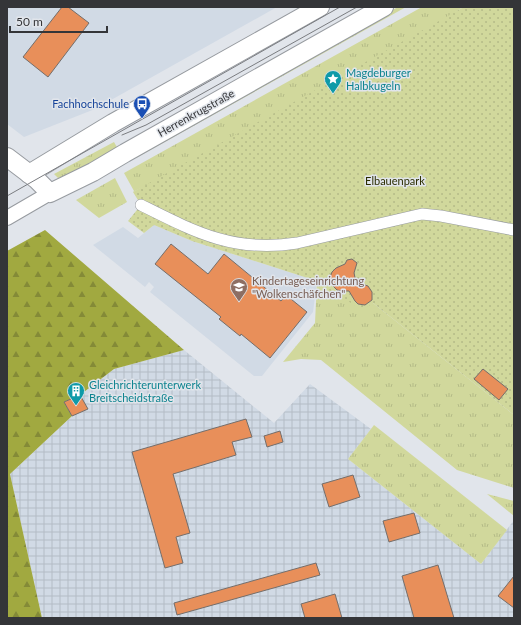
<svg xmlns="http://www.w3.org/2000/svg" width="521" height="625" viewBox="0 0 521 625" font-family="Lato,sans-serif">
	<defs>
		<pattern id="industrial-grid" width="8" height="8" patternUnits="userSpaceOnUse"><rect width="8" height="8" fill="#d1dae5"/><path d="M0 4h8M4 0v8" fill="none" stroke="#b4bcc5"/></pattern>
		<pattern id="grass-tufts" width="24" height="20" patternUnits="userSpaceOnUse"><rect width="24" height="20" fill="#d1d89c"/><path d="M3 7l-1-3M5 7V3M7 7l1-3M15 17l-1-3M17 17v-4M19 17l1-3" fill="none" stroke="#b4ba87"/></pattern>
		<pattern id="forest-firs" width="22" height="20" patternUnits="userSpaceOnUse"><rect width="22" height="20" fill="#a1a940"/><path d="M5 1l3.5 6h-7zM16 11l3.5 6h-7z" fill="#848a37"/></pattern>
		<pattern id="park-dots" width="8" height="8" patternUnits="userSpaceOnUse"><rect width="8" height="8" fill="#d1d89c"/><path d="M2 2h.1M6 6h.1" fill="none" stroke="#b4ba87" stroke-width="1.8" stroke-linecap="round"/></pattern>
	</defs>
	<rect width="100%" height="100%" fill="#e1e5eb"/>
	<path fill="url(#industrial-grid)" d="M184 350 274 423 310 384 371 429 348 459 481 564 514 520V618H42L10 474 72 416 87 409 80 395 114 369Z"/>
	<g fill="#d1dae5">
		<path d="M7 7H277L95 109 24 137 7 124Z"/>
		<path d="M154 225 192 241 317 281 313 312 262 376H254L150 292 154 287 149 282 145 287 93 245 123 227 138 238Z"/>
	</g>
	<g fill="url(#grass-tufts)">
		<path d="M398 7H406L136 158 132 156Z"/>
		<path d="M422 7H463L454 13 464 7H514L133 192 134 191 124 173Z"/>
		<path d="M114 142 118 149 69 175 58 178 54 174Z"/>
		<path d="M115 178 127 202 99 218 76 200Z"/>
		<path d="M326 278 373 303 514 415V488L457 470 321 360 301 359 283 362 315 323 317 281Z"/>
		<path d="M374 425 507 530 481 564 348 459Z"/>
		<path d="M487 494 514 501V516Z"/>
	</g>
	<path fill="url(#forest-firs)" d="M45 230 184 350 114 369 80 395 64 402 72 416 10 474 42 618H7V251Z"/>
	<path fill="url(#park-dots)" d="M464 7H514V415L373 303 363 310 329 290 326 279 317 281 192 241 154 225 144 233 128 221 141 205 133 192Z"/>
	<g fill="#e88f5a" stroke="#746e6b">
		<path d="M62 7H68L89 23 48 77 23 57Z"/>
		<path d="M171 244 208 274 224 254 281 301 286 295 307 312 270 358 241 334 240 336 219 319 221 317 155 264Z"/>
		<path d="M352 259 357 263 354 273 356 282 368 286 372 292V300L365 305 358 304 355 301 349 291H342L337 290 333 286 331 282 330 277 332 272 336 268 345 264 347 260Z"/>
		<path d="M483 369 508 389 499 400 474 379Z"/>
		<path d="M80 395 88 409 72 416 64 402Z"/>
		<path d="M246 419 252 437 232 442 236 455 173 474 190 533 176 537 183 563 165 568 132 452Z"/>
		<path d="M280 431 283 442 267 447 264 436Z"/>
		<path d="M353 475 360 497 329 507 322 484Z"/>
		<path d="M414 513 420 533 389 542 383 521Z"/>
		<path d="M316 563 320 575 177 615 174 603Z"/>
		<path d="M438 565 454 618H414L402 576Z"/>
		<path d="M514 576V608L498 596Z"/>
		<path d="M335 594 342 618H305L301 604Z"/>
	</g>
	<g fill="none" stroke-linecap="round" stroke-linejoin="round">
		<defs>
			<path id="pedestrian" d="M141 205C195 232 234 253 297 243L422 214 441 216 514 230"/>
			<path id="minor" d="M7 218 50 193"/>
			<g id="tertiary">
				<path d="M7 157 36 179 50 193 93 172 125 153 384 7"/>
				<path d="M29 174 113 123 320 7"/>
			</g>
		</defs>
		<use href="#pedestrian" stroke="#979ba0" stroke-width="12"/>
		<use href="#minor" stroke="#979ba0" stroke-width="16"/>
		<use href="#tertiary" stroke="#979ba0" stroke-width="20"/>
		<use href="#pedestrian" stroke="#fff" stroke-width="11"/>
		<use href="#minor" stroke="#fff" stroke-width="14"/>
		<use href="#tertiary" stroke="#fff" stroke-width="18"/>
		<g stroke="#7b7d81" stroke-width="1">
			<path d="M122 135 146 125 357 7"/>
			<path d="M7 196 340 7"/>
		</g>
	</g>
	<defs>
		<symbol id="sight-pin" viewBox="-11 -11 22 30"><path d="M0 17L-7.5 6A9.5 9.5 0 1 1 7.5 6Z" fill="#0f9aa8" stroke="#e1e5eb"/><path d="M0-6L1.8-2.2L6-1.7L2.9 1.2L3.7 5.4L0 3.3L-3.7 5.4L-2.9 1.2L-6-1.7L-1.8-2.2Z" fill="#fff"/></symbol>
		<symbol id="bus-pin" viewBox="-11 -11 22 30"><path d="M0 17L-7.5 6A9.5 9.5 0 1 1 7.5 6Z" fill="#1a4fb4" stroke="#e1e5eb"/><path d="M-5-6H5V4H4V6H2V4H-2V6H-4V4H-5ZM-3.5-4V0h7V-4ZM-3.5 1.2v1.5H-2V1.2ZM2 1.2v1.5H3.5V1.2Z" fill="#fff"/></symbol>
		<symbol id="school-pin" viewBox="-11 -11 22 30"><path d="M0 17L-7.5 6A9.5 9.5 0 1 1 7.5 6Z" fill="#8d6e63" stroke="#e1e5eb"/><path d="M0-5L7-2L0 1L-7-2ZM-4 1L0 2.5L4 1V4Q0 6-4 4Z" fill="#fff"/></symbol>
		<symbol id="building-pin" viewBox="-11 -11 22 30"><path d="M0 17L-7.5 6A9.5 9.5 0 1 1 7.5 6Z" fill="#0f9aa8" stroke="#e1e5eb"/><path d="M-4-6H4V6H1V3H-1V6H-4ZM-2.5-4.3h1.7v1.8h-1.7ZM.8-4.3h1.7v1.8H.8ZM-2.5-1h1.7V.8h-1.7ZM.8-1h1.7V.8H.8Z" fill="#fff"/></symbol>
	</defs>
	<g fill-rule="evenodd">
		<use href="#sight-pin" x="323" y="69" width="20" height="27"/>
		<use href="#bus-pin" x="132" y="94" width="20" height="27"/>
		<use href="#school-pin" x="229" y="277" width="20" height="27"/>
		<use href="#building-pin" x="66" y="381" width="20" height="27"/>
	</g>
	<g text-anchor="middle" stroke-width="3" stroke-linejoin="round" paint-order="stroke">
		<g font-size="11" fill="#0d838f" stroke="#e1e5eb" text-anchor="start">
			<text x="346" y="77">Magdeburger<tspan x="346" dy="13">Halbkugeln</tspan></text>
			<text x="89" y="389">Gleichrichterunterwerk<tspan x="89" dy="13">Breitscheidstraße</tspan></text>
		</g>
		<g font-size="11" fill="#164399" stroke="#e1e5eb" text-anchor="end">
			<text x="129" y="108">Fachhochschule</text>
		</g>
		<g font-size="11" fill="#343538" stroke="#e1e5eb">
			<text transform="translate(196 113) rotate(-29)" y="4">Herrenkrugstraße</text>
		</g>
		<g font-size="11" fill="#2c2e01" stroke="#e1e5eb">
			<text x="395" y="185">Elbauenpark</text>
		</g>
		<g font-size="11" fill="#785e54" stroke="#e1e5eb" text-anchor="start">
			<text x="252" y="285">Kindertageseinrichtung<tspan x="252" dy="13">"Wolkenschäfchen"</tspan></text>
		</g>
	</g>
	<rect width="521" height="625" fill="none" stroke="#343538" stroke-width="16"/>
	<path d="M10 26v6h97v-6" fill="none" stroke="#343538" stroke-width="2"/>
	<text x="16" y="26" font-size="12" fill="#343538" stroke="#e1e5eb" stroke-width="3" paint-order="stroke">50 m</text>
</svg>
